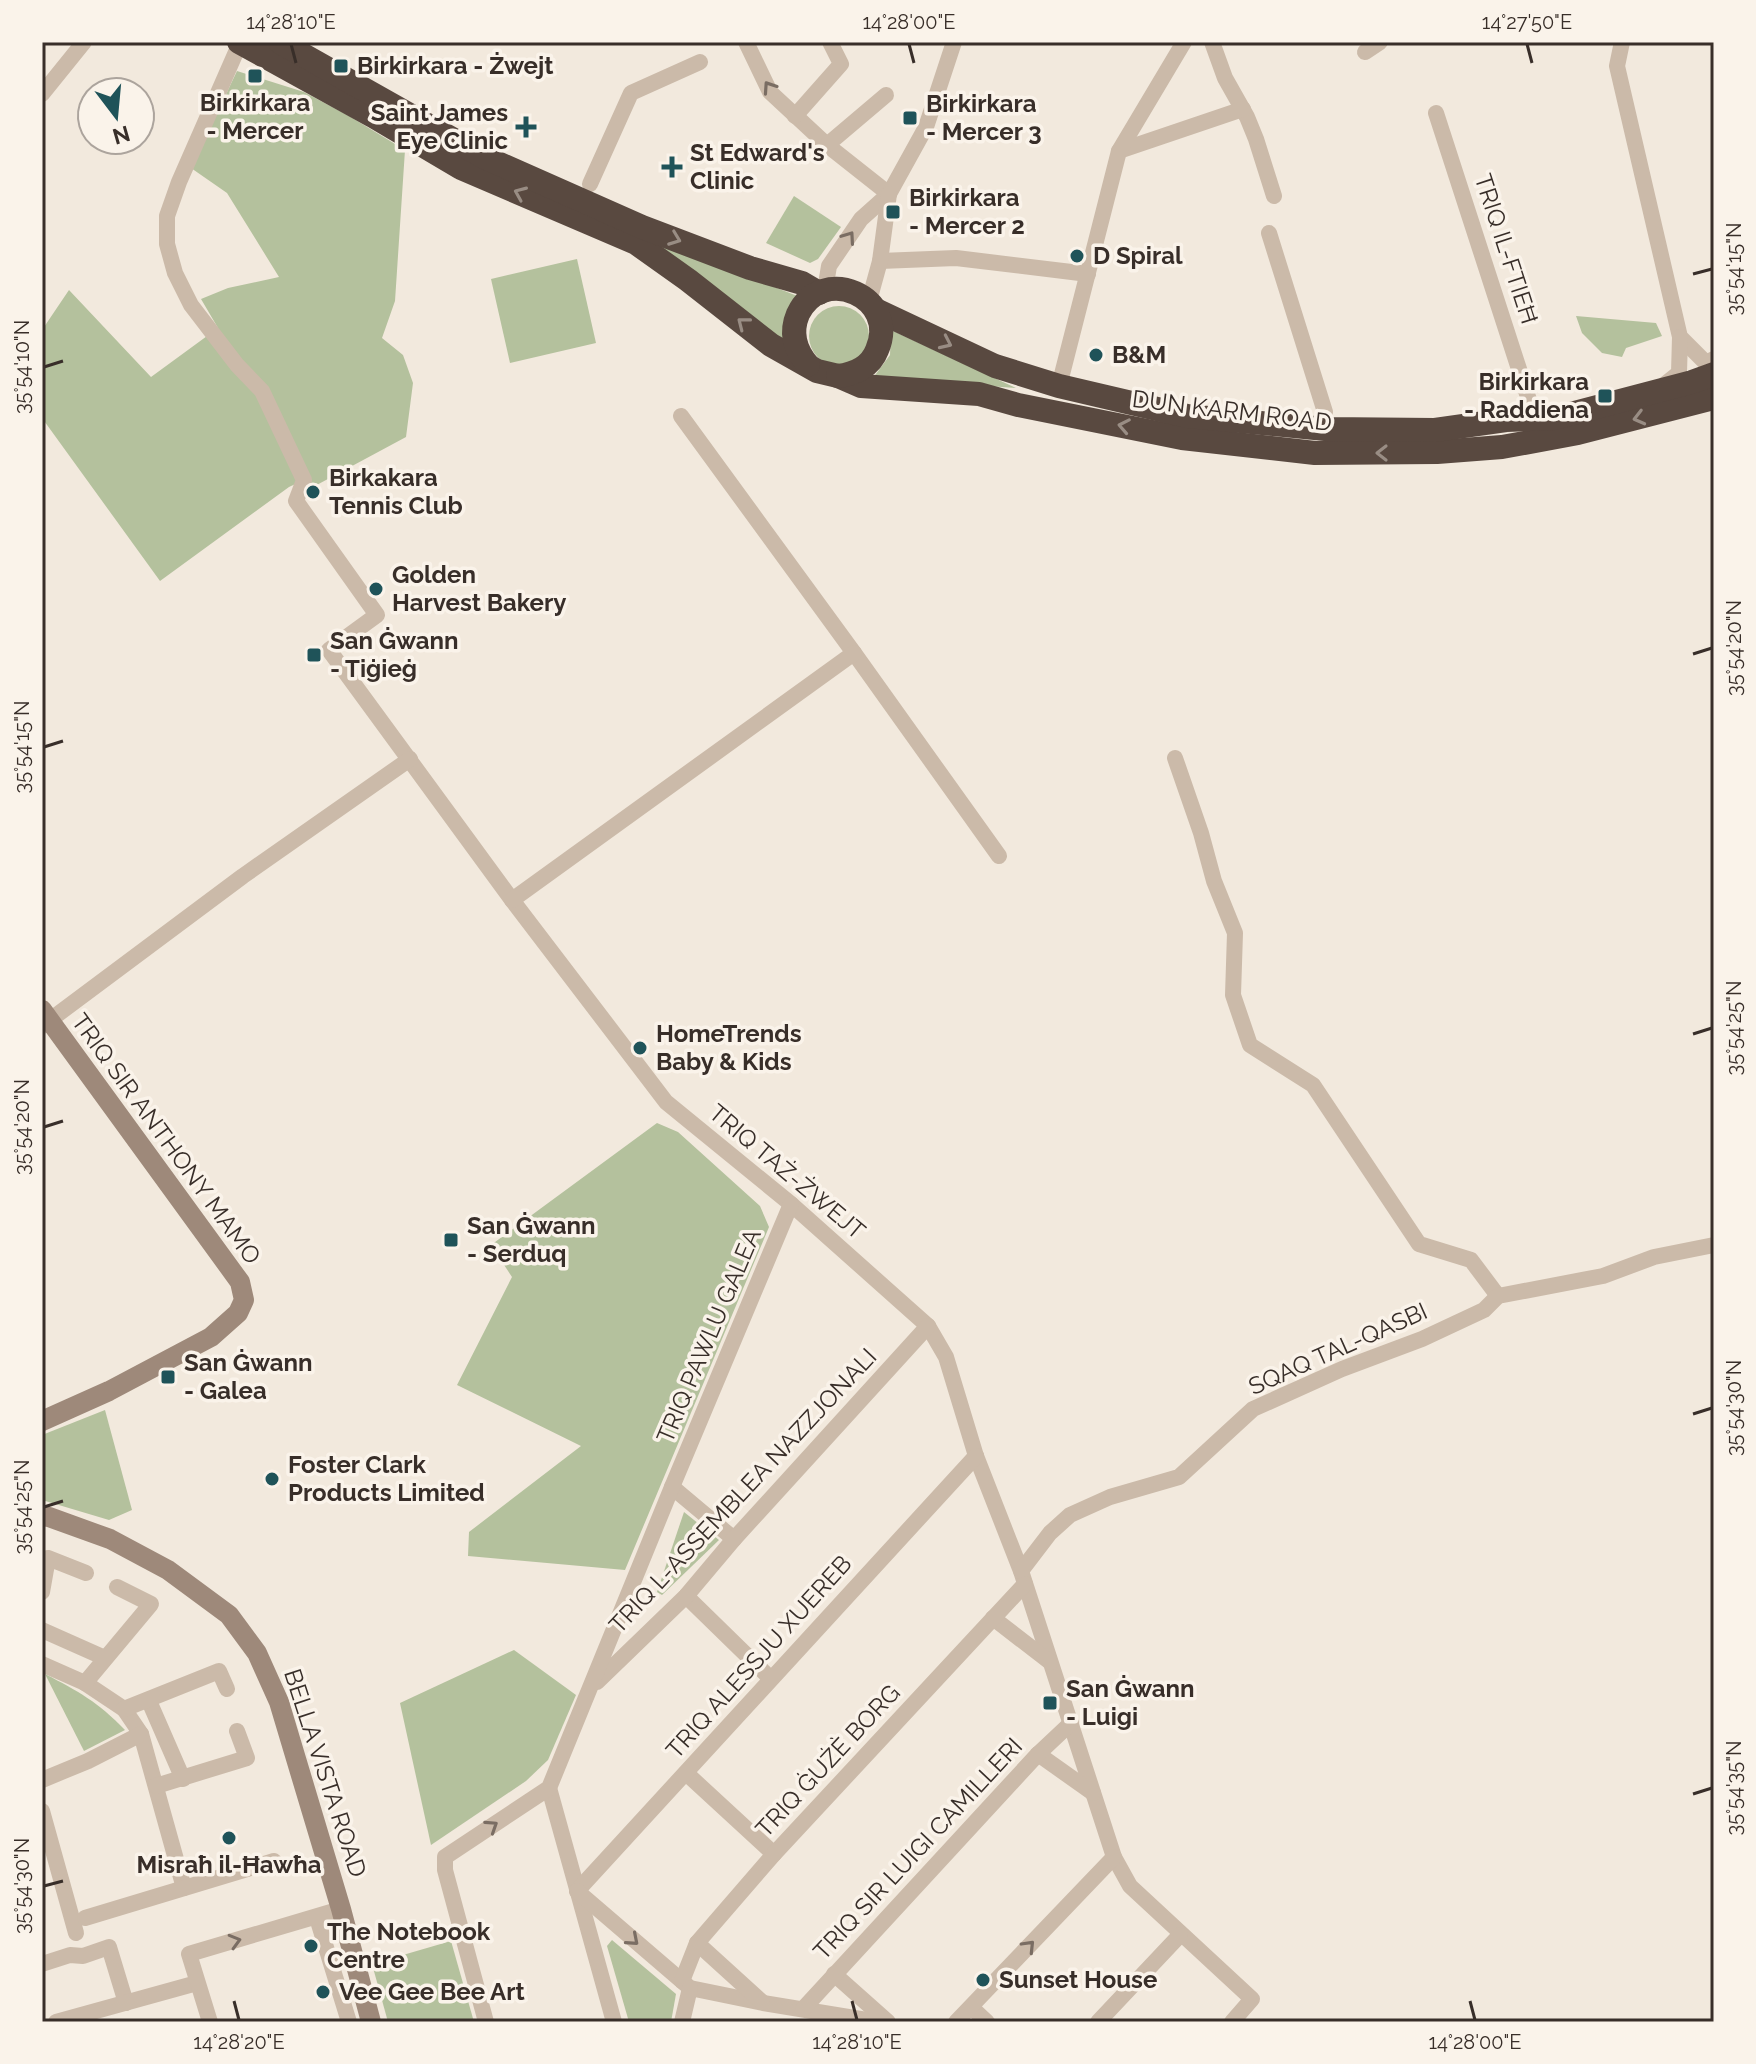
<svg xmlns="http://www.w3.org/2000/svg" width="1756" height="2064" viewBox="0 0 1756 2064" font-family="Raleway,sans-serif">
	<rect width="100%" height="100%" fill="#f2e9dd"/>
	<g fill="#b4c19d">
		<path d="M237 71 304 92 349 116 405 150 395 301 382 338 403 355 413 383 406 437 313 487 306 479 289 487 160 581 42 418V330L69 290 151 377 218 328 201 299 228 288 279 277 227 193 191 168Z"/>
		<path d="M794 196 841 227 818 259 810 263 766 243Z"/>
		<path d="M632 232 800 297 785 341Z"/>
		<path d="M577 259 596 343 510 363 491 279Z"/>
		<circle cx="839" cy="336" r="30"/>
		<path d="M1576 316 1656 323 1662 336 1626 348 1622 357 1602 353 1582 333Z"/>
		<path d="M891 330 1016 388 873 378 890 355Z"/>
		<path d="M657 1123 678 1132 760 1206 769 1227 625 1570 468 1556 469 1532 581 1446 457 1385 512 1277 491 1245Z"/>
		<path d="M105 1410 132 1510 109 1520 42 1500V1435Z"/>
		<path d="M684 1512 719 1540 662 1595 657 1592Z"/>
		<path d="M514 1650 576 1695 548 1760 526 1781 431 1845 400 1703Z"/>
		<path d="M45 1674C78 1691 98 1702 125 1730L84 1751Z"/>
		<path d="M612 1940 676 1994 671 2022H629L607 1946Z"/>
		<path d="M451 1941 474 2022H388L372 1964Z"/>
	</g>
	<g fill="none" stroke-linecap="round" stroke-linejoin="round">
		<g stroke="#cbbaa9" stroke-width="16">
			<path d="M746 42 770 92 827 145 889 194"/>
			<path d="M1212 42 1225 78 1247 117 1256 139 1274 196"/>
			<path d="M1622 42 1617 66 1680 337 1706 363 1714 359"/>
			<path d="M240 43 179 182 167 216V244L175 273 191 305 237 365 262 391 304 480 296 501 377 615 329 650 512 900 666 1102 791 1204 928 1326 946 1357 976 1456 1021 1571 1114 1857 1130 1886 1252 1999 1232 2022"/>
			<path d="M1365 52 1380 42"/>
			<path d="M42 94 84 42"/>
			<path d="M1436 113 1529 400"/>
			<path d="M795 116 841 64 830 42"/>
			<path d="M827 145 886 95"/>
			<path d="M1119 151 1243 109"/>
			<path d="M590 184 631 93 700 62"/>
			<path d="M1269 233 1325 412"/>
			<path d="M880 261 956 258 1088 274"/>
			<path d="M825 290 829 266 861 219 889 194 926 127 954 42"/>
			<path d="M869 301 880 261 889 194"/>
			<path d="M1664 385 1679 373 1680 337"/>
			<path d="M1059 386 1119 151 1184 42"/>
			<path d="M681 416 854 653 999 856"/>
			<path d="M1175 758 1201 833 1214 881 1235 933 1233 995 1250 1045 1313 1085 1419 1244 1471 1260 1498 1296"/>
			<path d="M512 900 854 653"/>
			<path d="M42 1026 243 876 410 759"/>
			<path d="M672 1487 734 1539"/>
			<path d="M1021 1571 1050 1533 1070 1515 1110 1497 1179 1477 1253 1409 1342 1369 1422 1339 1484 1310 1498 1296 1603 1276 1654 1257 1714 1245"/>
			<path d="M42 1592 48 1558 86 1573"/>
			<path d="M686 1596 771 1679"/>
			<path d="M993 1618 1050 1662"/>
			<path d="M42 1630 105 1658"/>
			<path d="M42 1664 85 1683 124 1709 141 1734 184 1888"/>
			<path d="M597 1682 686 1596 734 1539 928 1326"/>
			<path d="M85 1683 151 1604 117 1587"/>
			<path d="M149 1701 183 1779"/>
			<path d="M124 1709 219 1671 227 1689"/>
			<path d="M1038 1754 1093 1793"/>
			<path d="M686 1773 774 1854"/>
			<path d="M42 1780 88 1761 141 1734"/>
			<path d="M156 1786 247 1758 237 1731"/>
			<path d="M549 1788 614 2022"/>
			<path d="M42 1811 76 1933"/>
			<path d="M577 1891 976 1456"/>
			<path d="M577 1891 690 1988 763 2003 879 2022"/>
			<path d="M85 1918 274 1861"/>
			<path d="M317 1918 349 2022"/>
			<path d="M697 1943 762 2002"/>
			<path d="M42 1964 70 1955 83 1956 109 1947 126 2003"/>
			<path d="M834 1974 888 2022"/>
			<path d="M682 1981 697 1943 774 1854 1025 1584"/>
			<path d="M971 2007 987 2022"/>
			<path d="M803 2009 1038 1754 1071 1723"/>
			<path d="M56 2022 197 1983"/>
			<path d="M210 2022 189 1954 341 1909"/>
			<path d="M486 2022 445 1870V1857L549 1788 672 1487 791 1204"/>
			<path d="M682 2022 690 1988"/>
			<path d="M956 2022 1114 1857"/>
			<path d="M1098 2022 1180 1935"/>
		</g>
		<g stroke="#9e897a" stroke-width="20">
			<path d="M42 1010 240 1282 244 1300 238 1313 211 1337 109 1391 42 1421"/>
			<path d="M42 1516 49 1517 110 1539 168 1570 229 1615 257 1653 279 1702 341 1909 371 2022"/>
		</g>
		<g stroke="#594940" stroke-width="24">
			<path d="M239 42 373 116 461 168 636 243 688 280 771 345 817 371 838 376 861 386 979 394 1018 405 1182 438 1315 453 1437 452 1502 447 1578 433 1714 398"/>
			<path d="M280 42 484 157 642 227 750 268 802 283 819 293"/>
			<path d="M876 310 995 366 1059 386 1187 416 1325 429 1435 430 1506 420 1555 418 1692 382 1714 374"/>
			<path d="M808 365C795 350 790 333 798 314 822 263 900 297 877 350 871 366 855 374 838 376"/>
		</g>
	</g>
	<defs><path id="oneway-chevron" d="M-2-3.5L2.5 0L-2 3.5" fill="none" stroke-width="1.6" stroke-linecap="round" stroke-linejoin="round" transform="scale(2)"/></defs>
	<g stroke="#7a6d63">
		<use href="#oneway-chevron" transform="translate(769 87) rotate(-124)"/>
		<use href="#oneway-chevron" transform="translate(849 237) rotate(-55)"/>
		<use href="#oneway-chevron" transform="translate(492 1826) rotate(-33)"/>
		<use href="#oneway-chevron" transform="translate(633 1940) rotate(41)"/>
		<use href="#oneway-chevron" transform="translate(235 1941) rotate(-16)"/>
		<use href="#oneway-chevron" transform="translate(1029 1946) rotate(-46)"/>
	</g>
	<g stroke="#998d84">
		<use href="#oneway-chevron" transform="translate(520 193) rotate(-157)"/>
		<use href="#oneway-chevron" transform="translate(675 239) rotate(21)"/>
		<use href="#oneway-chevron" transform="translate(743 323) rotate(-142)"/>
		<use href="#oneway-chevron" transform="translate(946 343) rotate(25)"/>
		<use href="#oneway-chevron" transform="translate(1639 418) rotate(166)"/>
		<use href="#oneway-chevron" transform="translate(1124 426) rotate(-169)"/>
		<use href="#oneway-chevron" transform="translate(1382 453) rotate(180)"/>
	</g>
	<path fill="none" stroke="#382e29" stroke-width="3" d="M291 44 296 63M909 44 914 63M1527 44 1532 63M1693 274 1712 269M44 367 63 361M1693 654 1712 648M44 747 63 741M1693 1034 1712 1028M44 1127 63 1121M1693 1414 1712 1408M44 1507 63 1501M1693 1794 1712 1788M44 1886 63 1881M234 2001 239 2020M852 2001 857 2020M1470 2001 1475 2020"/>
	<g fill="#1f5359" stroke="#faf3ea" stroke-width="3">
		<rect x="333" y="58" width="16" height="16" rx="4"/>
		<rect x="247" y="68" width="16" height="16" rx="4"/>
		<rect x="902" y="110" width="16" height="16" rx="4"/>
		<path d="M522 115h8v8h8v8h-8v8h-8v-8h-8v-8h8z"/>
		<path d="M668 155h8v8h8v8h-8v8h-8v-8h-8v-8h8z"/>
		<rect x="885" y="204" width="16" height="16" rx="4"/>
		<circle cx="1077" cy="256" r="8"/>
		<circle cx="1096" cy="355" r="8"/>
		<rect x="1597" y="388" width="16" height="16" rx="4"/>
		<circle cx="313" cy="492" r="8"/>
		<circle cx="376" cy="589" r="8"/>
		<rect x="306" y="647" width="16" height="16" rx="4"/>
		<circle cx="640" cy="1048" r="8"/>
		<rect x="443" y="1232" width="16" height="16" rx="4"/>
		<rect x="160" y="1369" width="16" height="16" rx="4"/>
		<circle cx="272" cy="1479" r="8"/>
		<rect x="1042" y="1695" width="16" height="16" rx="4"/>
		<circle cx="229" cy="1838" r="8"/>
		<circle cx="311" cy="1946" r="8"/>
		<circle cx="983" cy="1980" r="8"/>
		<circle cx="323" cy="1992" r="8"/>
	</g>
	<g text-anchor="middle" stroke-width="7" stroke-linejoin="round" paint-order="stroke">
		<g font-size="24" font-weight="bold" fill="#382e29" stroke="#faf3ea" text-anchor="start">
			<text x="357" y="74">Birkirkara - Żwejt</text>
			<text x="255" y="111" text-anchor="middle">Birkirkara<tspan x="255" dy="28">- Mercer</tspan></text>
			<text x="926" y="112">Birkirkara<tspan x="926" dy="28">- Mercer 3</tspan></text>
			<text x="508" y="121" text-anchor="end">Saint James<tspan x="508" dy="28">Eye Clinic</tspan></text>
			<text x="690" y="161">St Edward's<tspan x="690" dy="28">Clinic</tspan></text>
			<text x="909" y="206">Birkirkara<tspan x="909" dy="28">- Mercer 2</tspan></text>
			<text x="1093" y="264">D Spiral</text>
			<text x="1112" y="363">B&amp;M</text>
			<text x="1589" y="390" text-anchor="end">Birkirkara<tspan x="1589" dy="28">- Raddiena</tspan></text>
			<text x="329" y="486">Birkakara<tspan x="329" dy="28">Tennis Club</tspan></text>
			<text x="392" y="583">Golden<tspan x="392" dy="28">Harvest Bakery</tspan></text>
			<text x="330" y="649">San Ġwann<tspan x="330" dy="28">- Tiġieġ</tspan></text>
			<text x="656" y="1042">HomeTrends<tspan x="656" dy="28">Baby &amp; Kids</tspan></text>
			<text x="467" y="1234">San Ġwann<tspan x="467" dy="28">- Serduq</tspan></text>
			<text x="184" y="1371">San Ġwann<tspan x="184" dy="28">- Galea</tspan></text>
			<text x="288" y="1473">Foster Clark<tspan x="288" dy="28">Products Limited</tspan></text>
			<text x="1066" y="1697">San Ġwann<tspan x="1066" dy="28">- Luigi</tspan></text>
			<text x="229" y="1873" text-anchor="middle">Misraħ il-Ħawħa</text>
			<text x="327" y="1940">The Notebook<tspan x="327" dy="28">Centre</tspan></text>
			<text x="999" y="1988">Sunset House</text>
			<text x="339" y="2000">Vee Gee Bee Art</text>
		</g>
		<g font-size="24" fill="#382e29" stroke="#faf3ea">
			<text transform="translate(1506 249) rotate(72)" y="8">TRIQ IL-FTIEĦ</text>
			<text transform="translate(1232 411) rotate(7)" y="8">DUN KARM ROAD</text>
			<text transform="translate(166 1139) rotate(54)" y="8">TRIQ SIR ANTHONY MAMO</text>
			<text transform="translate(787 1172) rotate(40)" y="8">TRIQ TAŻ-ŻWEJT</text>
			<text transform="translate(709 1336) rotate(-67)" y="8">TRIQ PAWLU GALEA</text>
			<text transform="translate(1338 1349) rotate(-24)" y="8">SQAQ TAL-QASBI</text>
			<text transform="translate(743 1491) rotate(-47)" y="8">TRIQ L-ASSEMBLEA NAZZJONALI</text>
			<text transform="translate(759 1657) rotate(-48)" y="8">TRIQ ALESSJU XUEREB</text>
			<text transform="translate(828 1761) rotate(-47)" y="8">TRIQ ĠUŻÈ BORG</text>
			<text transform="translate(325 1773) rotate(72)" y="8">BELLA VISTA ROAD</text>
			<text transform="translate(918 1849) rotate(-47)" y="8">TRIQ SIR LUIGI CAMILLERI</text>
		</g>
	</g>
	<rect width="1756" height="2064" fill="none" stroke="#faf3ea" stroke-width="88"/>
	<g transform="translate(116 116) rotate(164)"><circle r="38" fill="#faf3ea" stroke="#aca49d" stroke-width="2"/>
	<path d="M0-6L14 30L0 20L-14 30Z" fill="#1f5359"/>
	<text y="-12" font-size="22" font-weight="bold" text-anchor="middle" fill="#382e29">N</text>
	</g>
	<rect x="44" y="44" width="1668" height="1976" fill="none" stroke="#382e29" stroke-width="3"/>
	<g font-size="20" text-anchor="middle" fill="#382e29">
		<text x="291" y="29">14°28'10"E</text>
		<text x="909" y="29">14°28'00"E</text>
		<text x="1527" y="29">14°27'50"E</text>
		<text transform="translate(1734 269) rotate(-90)" y="7">35°54'15"N</text>
		<text transform="translate(22 367) rotate(-90)" y="7">35°54'10"N</text>
		<text transform="translate(1734 648) rotate(-90)" y="7">35°54'20"N</text>
		<text transform="translate(22 747) rotate(-90)" y="7">35°54'15"N</text>
		<text transform="translate(1734 1028) rotate(-90)" y="7">35°54'25"N</text>
		<text transform="translate(22 1127) rotate(-90)" y="7">35°54'20"N</text>
		<text transform="translate(1734 1408) rotate(-90)" y="7">35°54'30"N</text>
		<text transform="translate(22 1507) rotate(-90)" y="7">35°54'25"N</text>
		<text transform="translate(1734 1788) rotate(-90)" y="7">35°54'35"N</text>
		<text transform="translate(22 1886) rotate(-90)" y="7">35°54'30"N</text>
		<text x="239" y="2049">14°28'20"E</text>
		<text x="857" y="2049">14°28'10"E</text>
		<text x="1475" y="2049">14°28'00"E</text>
	</g>
</svg>
